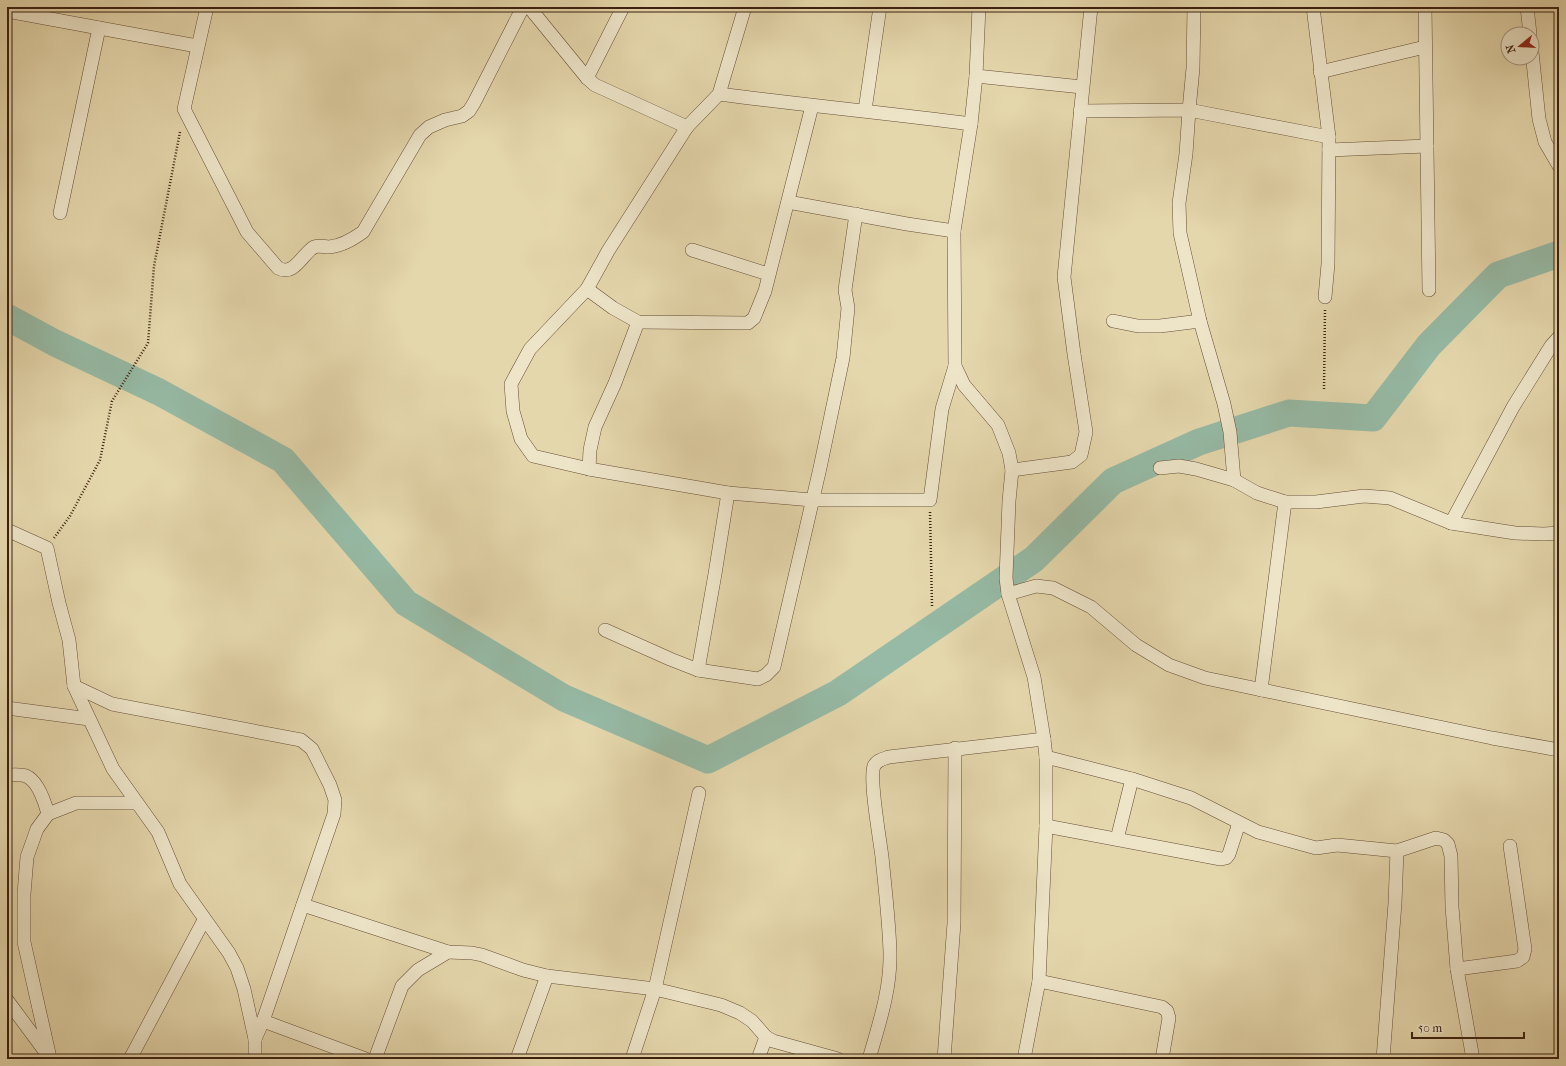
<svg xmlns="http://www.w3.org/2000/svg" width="1566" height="1066" viewBox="0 0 1566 1066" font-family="'IM FELL French Canon',serif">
	<rect width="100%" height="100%" fill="#e5d7ac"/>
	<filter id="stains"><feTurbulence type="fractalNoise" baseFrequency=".005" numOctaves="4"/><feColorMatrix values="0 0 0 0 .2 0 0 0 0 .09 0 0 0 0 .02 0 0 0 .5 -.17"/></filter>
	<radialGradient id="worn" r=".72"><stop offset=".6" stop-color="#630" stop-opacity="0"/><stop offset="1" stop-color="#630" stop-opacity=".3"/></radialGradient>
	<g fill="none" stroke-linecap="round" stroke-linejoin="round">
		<path stroke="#96baa5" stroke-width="27" d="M7 317 55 343 159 392 283 460 406 603 564 698 708 760 838 693 1034 559 1113 481 1199 442 1289 413 1373 418 1429 345 1498 275 1559 254"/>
		<defs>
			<g id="minor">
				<path d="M207 7 184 109 247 232 278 268C294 277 302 254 314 247 319 245 324 247 329 247 342 246 353 239 363 232L420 135 429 127 445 120 462 116 469 111 474 103 523 7"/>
				<path d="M529 7 587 78 595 85 687 127"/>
				<path d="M745 7 719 94 687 127 608 251 587 289 530 349 511 384 513 411 521 439 533 456 589 469 728 493 812 500H930L942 409 955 366"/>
				<path d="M979 7 976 76 971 124 954 231 955 366 964 385 998 425 1009 453 1012 470 1009 501 1006 578 1008 594 1034 677 1044 739 1046 757V826L1039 981 1024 1059"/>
				<path d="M1194 7 1193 68 1189 110 1186 154 1179 203 1180 233 1200 321 1224 404 1230 432 1234 480"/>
				<path d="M1313 7 1329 137 1328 264 1325 297"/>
				<path d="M1425 7 1429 290"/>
				<path d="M1527 7 1530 34"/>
				<path d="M7 11 197 46"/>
				<path d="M1532 52 1539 119 1545 142 1559 166"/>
				<path d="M1320 72 1425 47"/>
				<path d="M976 76 1082 87"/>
				<path d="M587 78 623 7"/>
				<path d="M719 94C803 105 887 113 971 124"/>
				<path d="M865 110 880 7"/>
				<path d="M1080 111 1189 110 1329 137"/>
				<path d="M1329 150 1427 146"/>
				<path d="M788 202 907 224 954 231"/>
				<path d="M60 213 99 28"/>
				<path d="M692 250 768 274"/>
				<path d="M587 289 613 308 638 322 748 323 754 318 765 291 812 106"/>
				<path d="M1113 321 1138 326H1160L1200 321"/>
				<path d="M1160 468 1179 466 1196 469 1234 480 1257 493 1285 502H1316L1364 496 1390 498 1451 523 1515 533 1544 534 1559 533"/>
				<path d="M589 469 590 450 595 427 615 383 638 322"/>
				<path d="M1012 470 1072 462 1081 455 1086 432 1074 354 1064 277 1091 7"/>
				<path d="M1451 523 1513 407 1551 346 1559 337"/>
				<path d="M7 530 47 548 59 603 69 640 74 686 113 769 158 832 180 884 229 953 237 968 244 989 255 1039V1059"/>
				<path d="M1008 594 1036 586 1053 588 1091 607 1136 645 1169 665 1205 678 1492 738 1559 750"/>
				<path d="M605 630 670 659 698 670 758 679 766 675 774 667 820 468 843 358 848 308 845 290 856 214"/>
				<path d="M698 670 715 574 728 493"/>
				<path d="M74 686 112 704 301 740 312 749 330 785 335 800 334 814 263 1021 255 1039"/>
				<path d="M1261 690 1285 502"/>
				<path d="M7 708 89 719"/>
				<path d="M1046 757 1132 779 1191 798 1258 832 1316 848 1337 845 1397 851 1436 838 1444 840 1448 844 1451 856 1452 907 1457 969 1473 1059"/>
				<path d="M7 775C12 775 21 774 26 776 38 781 45 803 48 814"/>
				<path d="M1046 826 1221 859 1226 858 1229 854 1239 823"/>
				<path d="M1117 839 1132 779"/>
				<path d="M303 905 448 952 472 953 482 955 523 970 547 976 655 989 721 1005 740 1013 752 1021 766 1037 773 1041 838 1059"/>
				<path d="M1457 969 1517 961 1523 957 1525 949 1510 846"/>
				<path d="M1039 981 1162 1007 1167 1011 1169 1018 1162 1059"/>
				<path d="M7 1000 47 1054"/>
				<path d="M263 1021 366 1059"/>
				<path d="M50 1058 24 942V894L27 857 37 829 48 814 76 803H137"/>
				<path d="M130 1059 204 920"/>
				<path d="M375 1059 402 986 418 970 448 952"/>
				<path d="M517 1059 547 976"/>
				<path d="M632 1059 655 989 699 793"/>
				<path d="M758 1059 766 1037"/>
				<path d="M869 1059C879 1024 891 989 890 952 889 920 885 888 882 857 880 840 869 779 874 766 877 760 883 759 889 757L1044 739"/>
				<path d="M944 1059 954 923 955 748"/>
				<path d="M1383 1059 1395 903 1397 851"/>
			</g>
		</defs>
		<use href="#minor" stroke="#664e36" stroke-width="14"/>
		<g stroke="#3b200f" stroke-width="2.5" stroke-dasharray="1 2" stroke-linecap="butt">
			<path d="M1324 389 1325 309"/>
			<path d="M930 512 932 606"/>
			<path d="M54 538 70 516 100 460 112 401 148 343 154 266 180 132"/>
		</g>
		<use href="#minor" stroke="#eee5c9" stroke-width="13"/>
	</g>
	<rect width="1566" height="1066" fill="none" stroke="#e5d7ac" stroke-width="24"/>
	<rect x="8" y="8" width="1550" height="1050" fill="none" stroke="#3b200f" stroke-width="2"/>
	<rect x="12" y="12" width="1542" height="1042" fill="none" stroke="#3b200f"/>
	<g transform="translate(1520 46) rotate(252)"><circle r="19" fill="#eee5c9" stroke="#a6967f"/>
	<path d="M0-3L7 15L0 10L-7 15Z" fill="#8f2418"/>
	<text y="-6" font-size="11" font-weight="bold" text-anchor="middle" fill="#3b200f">N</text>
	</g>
	<path d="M1412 1032v6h112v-6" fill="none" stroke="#3b200f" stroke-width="2"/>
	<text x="1418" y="1032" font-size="12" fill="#3b200f" stroke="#eee5c9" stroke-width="3" paint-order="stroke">50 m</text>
	<rect width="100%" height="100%" filter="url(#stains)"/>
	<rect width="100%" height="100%" fill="url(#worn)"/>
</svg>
